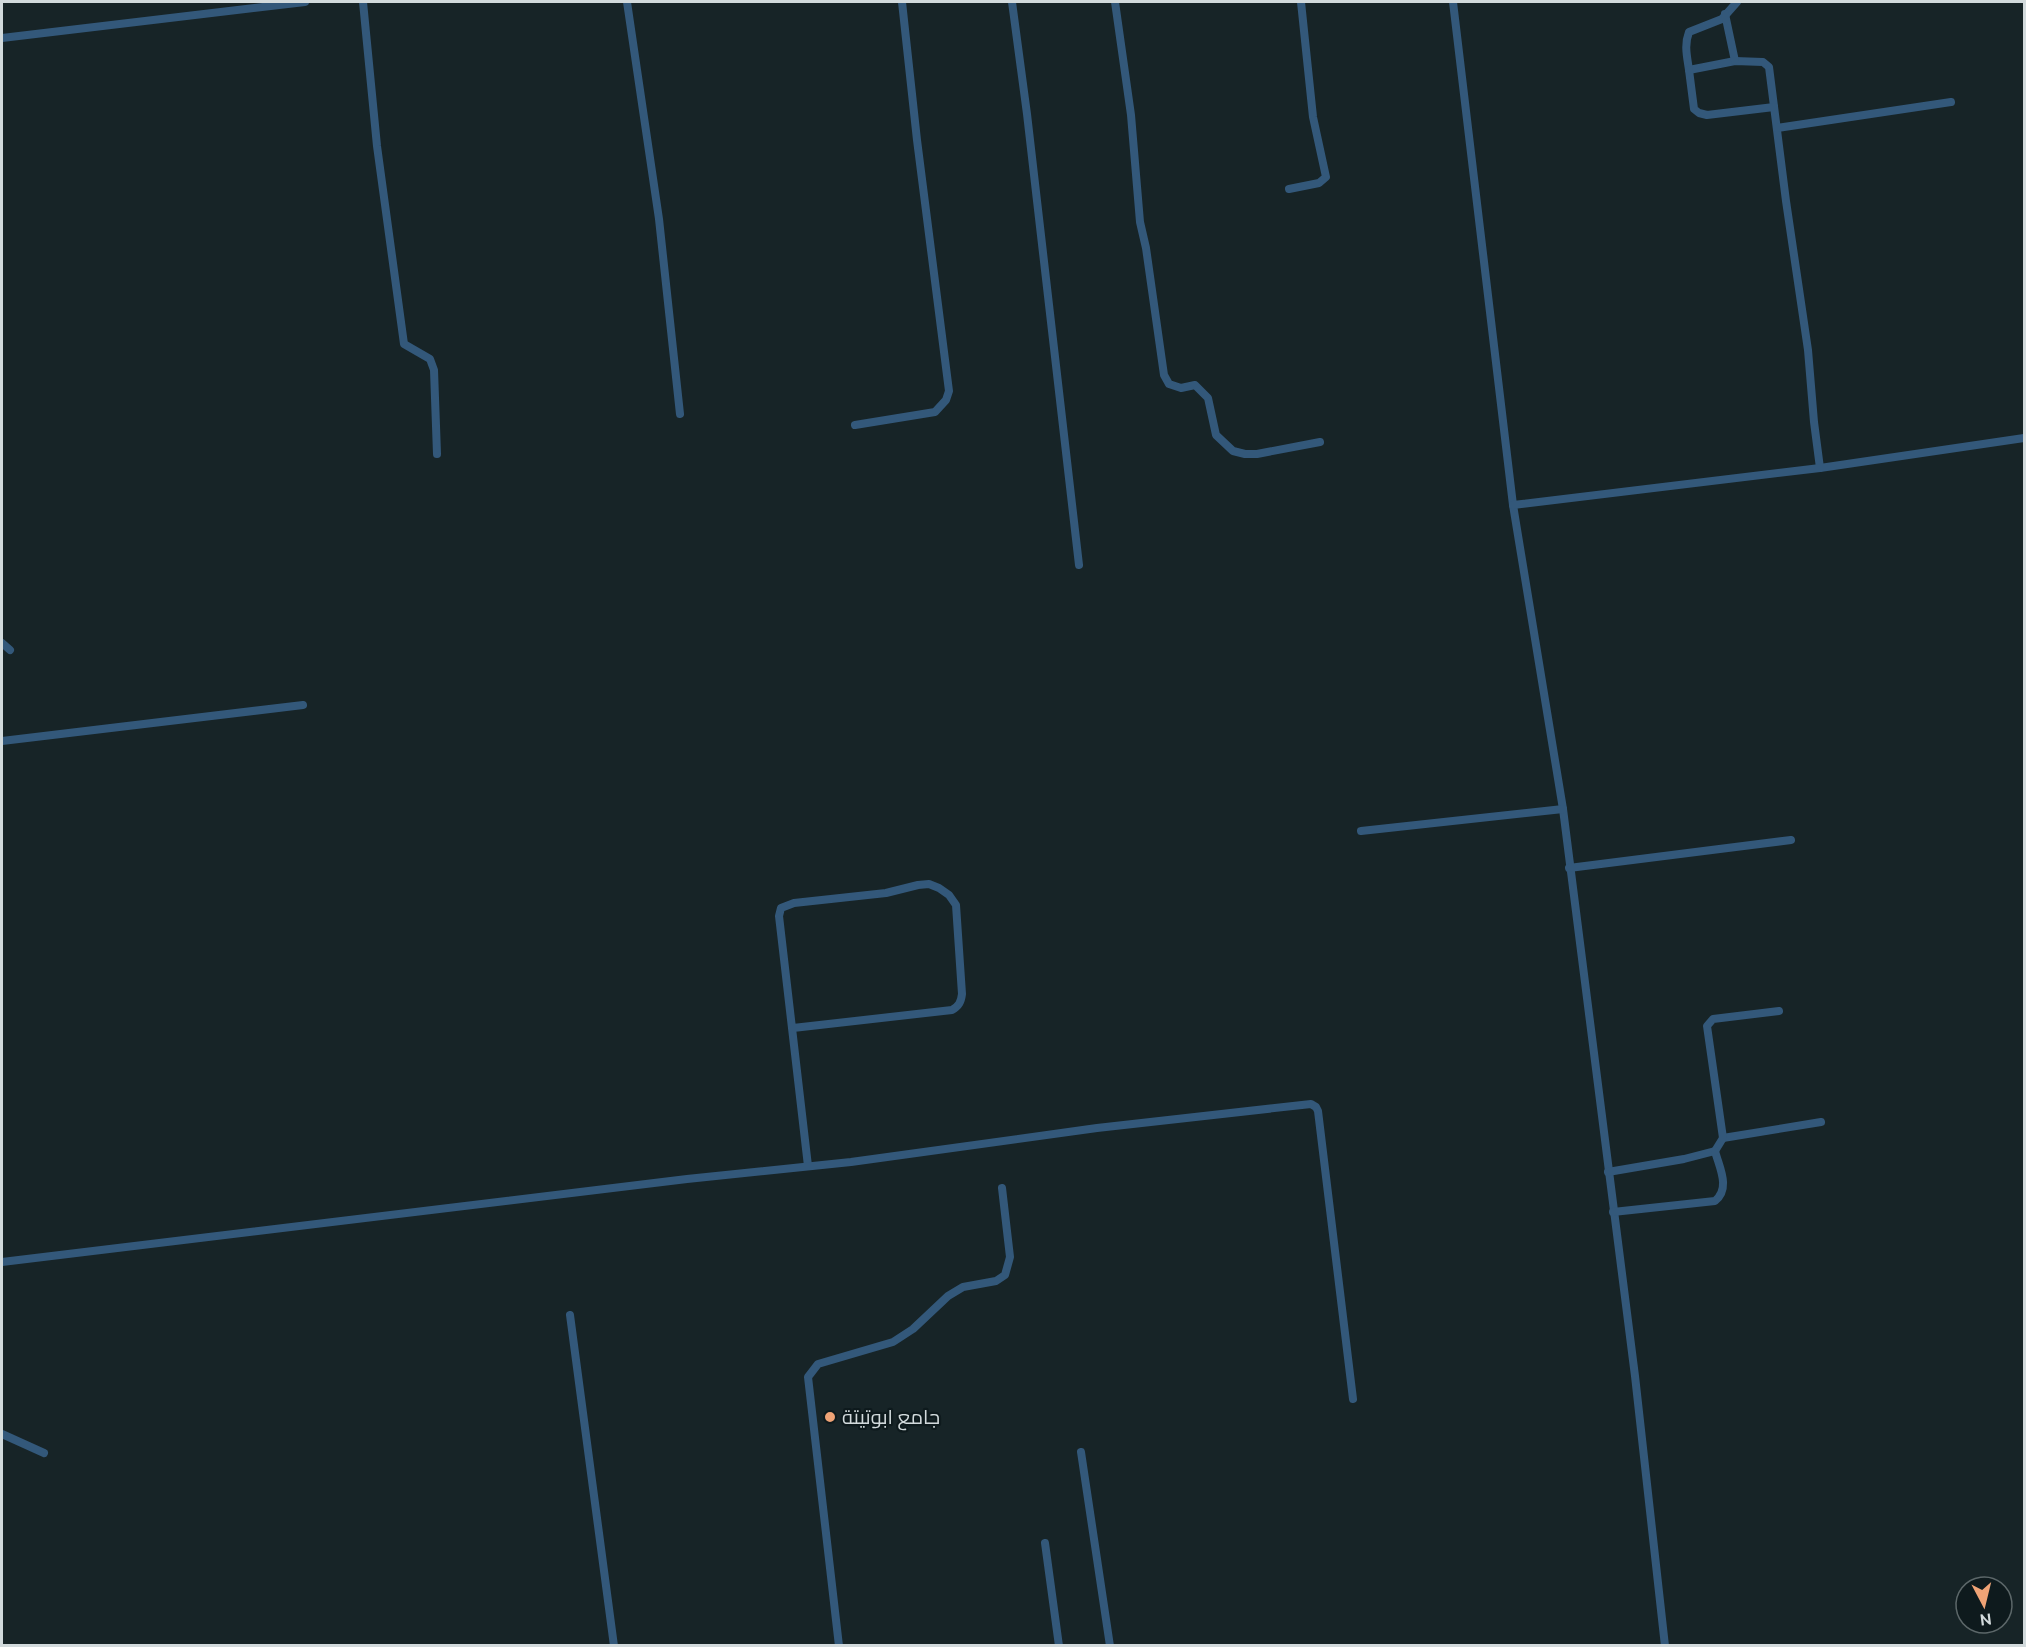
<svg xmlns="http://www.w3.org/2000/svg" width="2026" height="1647" viewBox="0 0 2026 1647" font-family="Ubuntu,Cairo,sans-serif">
	<rect width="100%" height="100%" fill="#172427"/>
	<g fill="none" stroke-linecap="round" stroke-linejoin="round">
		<g stroke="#33587a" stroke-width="8">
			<path d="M363 2 377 146 404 344 430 359 434 370 437 454"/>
			<path d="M627 2 659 219 680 414"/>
			<path d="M1012 2 1027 114 1079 565"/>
			<path d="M1115 2 1131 115 1140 222 1146 248 1164 375 1169 384 1181 388 1195 385 1208 398 1216 435 1233 451 1245 454H1257L1320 442"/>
			<path d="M1453 2 1513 505 1563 809 1635 1376 1665 1646"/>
			<path d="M1737 2 1722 19 1689 32C1684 45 1687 56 1689 70L1735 61 1763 62 1769 67 1786 201 1808 350 1814 422 1820 468"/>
			<path d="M1725 14 1735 61"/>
			<path d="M2 38 305 2"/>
			<path d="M1689 70 1694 109 1699 113 1707 115 1774 107"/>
			<path d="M1777 128 1951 102"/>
			<path d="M1289 189 1319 183 1326 177 1313 117 1301 2"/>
			<path d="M855 425 935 412 946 400 949 391 917 140 902 2"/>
			<path d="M1513 505 1820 468 2024 438"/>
			<path d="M2 643 10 650"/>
			<path d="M2 741 303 705"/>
			<path d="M1361 831 1563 809"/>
			<path d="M1569 868 1791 840"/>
			<path d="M793 1028 952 1010C959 1006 961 1002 962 994L956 905 949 895 939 888 929 884 918 885 886 893 794 903 781 908 779 916 808 1166"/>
			<path d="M1723 1138 1821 1122"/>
			<path d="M1608 1172 1684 1159 1715 1151 1723 1138 1707 1026 1713 1019 1779 1011"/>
			<path d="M1613 1212 1715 1201C1731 1188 1719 1167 1715 1151"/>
			<path d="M2 1262 687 1179 851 1162 1097 1128 1311 1104 1316 1107 1318 1111 1353 1399"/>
			<path d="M570 1315 614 1646"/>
			<path d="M2 1434 44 1453"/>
			<path d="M1081 1452 1110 1646"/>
			<path d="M1045 1543 1059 1646"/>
			<path d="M839 1646 808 1377 818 1364 893 1342 913 1329 948 1296 963 1287 996 1281 1005 1275 1010 1257 1002 1188"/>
		</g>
	</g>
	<circle fill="#efa376" stroke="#0e1a1d" stroke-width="2" cx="830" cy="1417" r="6"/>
	<g text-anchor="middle" stroke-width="4.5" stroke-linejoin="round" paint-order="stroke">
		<g font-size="20" fill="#d2dadc" stroke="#0e1a1d" text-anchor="start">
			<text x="842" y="1424">جامع ابوتيتة</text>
		</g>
	</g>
	<rect width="2026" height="1647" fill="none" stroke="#d2dadc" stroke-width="6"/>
	<g transform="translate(1984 1605) rotate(173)"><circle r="28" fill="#0e1a1d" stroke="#5c6769" stroke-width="1.5"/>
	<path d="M0-4.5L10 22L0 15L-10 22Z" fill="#efa376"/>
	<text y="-9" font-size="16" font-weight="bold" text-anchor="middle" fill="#d2dadc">N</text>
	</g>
</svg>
